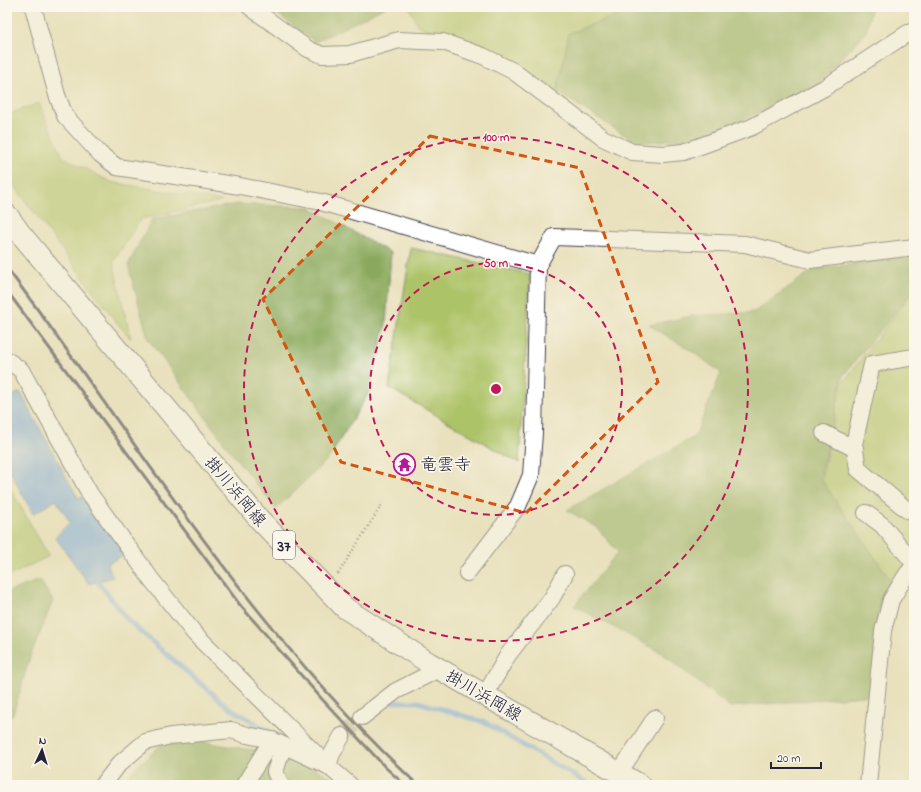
<svg xmlns="http://www.w3.org/2000/svg" width="921" height="792" viewBox="0 0 921 792" font-family="'Indie Flower','Klee One',sans-serif">
	<rect width="100%" height="100%" fill="#fbf7ec"/>
	<filter id="ink" filterUnits="userSpaceOnUse"><feTurbulence type="fractalNoise" baseFrequency=".025" numOctaves="2"/><feDisplacementMap in="SourceGraphic" scale="8" xChannelSelector="R" yChannelSelector="G"/><feConvolveMatrix kernelMatrix="1 2 1 2 8 2 1 2 1" color-interpolation-filters="sRGB"/></filter>
	<filter id="wash" filterUnits="userSpaceOnUse"><feTurbulence type="fractalNoise" baseFrequency=".012" numOctaves="4" result="noise"/><feDisplacementMap in="SourceGraphic" scale="16" xChannelSelector="R" yChannelSelector="G"/><feGaussianBlur stdDeviation="0.9" result="paint"/><feColorMatrix in="noise" values="0 0 0 0 0 0 0 0 0 0 0 0 0 0 0 0 0 1.4 0 .05"/><feComposite in="paint" operator="in"/></filter>
	<g filter="url(#wash)">
		<rect width="100%" height="100%" fill="#e9e1bd"/>
		<g fill="#adc367" stroke="#687251">
			<path d="M409 7H636L634 9 569 33 557 92 498 56 418 26Z"/>
			<path d="M39 103 63 157 111 182 222 201 141 219 113 262 131 339 117 323 24 199 7 174V115Z"/>
			<path d="M411 248 530 274 519 463 389 388Z"/>
			<path d="M914 290V558L890 579 820 487 841 385Z"/>
			<path d="M7 483 49 556 7 577Z"/>
		</g>
		<g fill="#8aa95c" stroke="#56664c">
			<path d="M268 7H386L315 42Z"/>
			<path d="M636 7H872L866 32 811 92 697 138 637 143 557 92 569 33 634 9Z"/>
			<path d="M237 204 309 207 391 253 386 324 368 394 329 458 276 509 230 451 148 339 128 265 152 219Z"/>
			<path d="M914 256V289L843 376 820 478 890 579 877 695 730 707 660 652 574 606 618 552 597 528 567 510 695 436 721 373 696 354 649 325 691 316 754 312 814 269Z"/>
			<path d="M40 580 53 601 30 657 13 715 7 719V592Z"/>
			<path d="M171 736 245 749 281 751 331 777 340 785H121L137 766Z"/>
		</g>
		<path fill="#79a9e4" stroke="#4e6690" d="M20 392 78 498 84 496 126 554 107 564 113 577 89 584 55 537 70 522 56 500 33 514 7 466V399Z"/>
		<g fill="none" stroke-linecap="round" stroke-linejoin="round">
			<g stroke="#79a9e4" stroke-width="5">
				<path d="M99 583 127 619 157 646 228 707 274 734"/>
				<path d="M392 702H418L484 722 590 785"/>
			</g>
		</g>
	</g>
	<g filter="url(#ink)">
		<g fill="none" stroke-linecap="round" stroke-linejoin="round">
			<path stroke="#c1bba3" stroke-width="16" stroke-dasharray="16 8" stroke-linecap="butt" d="M342 736 362 717"/>
			<defs>
				<g id="minor">
					<path d="M33 7 57 95 65 116 100 154 117 167 240 186 321 202 538 265 534 433 531 475 518 506 467 573"/>
					<path d="M250 7 308 49 322 55 350 54 399 40 443 42 483 56 513 71 603 138 632 152 663 154 684 152 752 127 824 88 908 33 914 31"/>
					<path d="M538 265 554 237 745 244 810 260 914 247"/>
					<path d="M914 357 872 364 854 444 858 469 907 510H914"/>
					<path d="M7 360 21 370 90 494 151 579 195 634 328 766 350 785"/>
					<path d="M824 433 855 449"/>
					<path d="M866 513 882 525 914 563"/>
					<path d="M485 695 508 655 552 598 565 574"/>
					<path d="M362 717 396 691 439 669"/>
					<path d="M619 773 655 718"/>
					<path d="M103 785 119 764 145 742 171 736 231 730 247 735 272 740 328 766 332 754 342 736"/>
					<path d="M244 785 272 740"/>
					<path d="M281 785 275 772 283 747"/>
					<path d="M868 785 883 631 891 600 907 574 914 566"/>
				</g>
				<path id="major" d="M7 215 20 233 259 519 345 608 429 663 640 785"/>
			</defs>
			<use href="#minor" stroke="#403f4e" stroke-width="18"/>
			<use href="#major" stroke="#403f4e" stroke-width="23"/>
			<path stroke="#403f4e" stroke-width="2.5" stroke-dasharray="1 3" stroke-linecap="butt" d="M338 574 383 503"/>
			<use href="#minor" stroke="#fff" stroke-width="16"/>
			<use href="#major" stroke="#fff" stroke-width="21"/>
			<g stroke="#22223b" stroke-width="3">
				<path d="M7 268C138 443 256 636 418 785"/>
				<path d="M7 291 240 605 321 698 386 768 405 785"/>
			</g>
		</g>
	</g>
	<path d="M0 0H921V792H0ZM430 136 580 168 658 382 526 513 341 462 263 299Z" fill="#e9e1bd" fill-opacity=".55" fill-rule="evenodd"/>
	<path fill="none" stroke="#d45411" stroke-width="3" stroke-dasharray="8 5" stroke-linejoin="round" d="M430 136 580 168 658 382 526 513 341 462 263 299Z"/>
	<g fill="none" stroke="#c2185b" stroke-width="2" stroke-dasharray="7 5">
		<circle cx="496" cy="389" r="126"/>
		<circle cx="496" cy="389" r="252"/>
	</g>
	<defs>
		<symbol id="temple-ring" viewBox="-11 -11 22 22"><circle r="9.5" fill="#fbf7ec" stroke="#b5179e" stroke-width="1.5"/><path d="M0-6L5-2H3V0L6.5 2.5H4V6H1.5V3h-3V6H-4V2.5H-6.5L-3 0V-2H-5Z" fill="#b5179e"/></symbol>
	</defs>
	<g fill-rule="evenodd">
		<use href="#temple-ring" x="392" y="452" width="25" height="25"/>
	</g>
	<g text-anchor="middle" stroke-width="3" stroke-linejoin="round" paint-order="stroke">
		<rect fill="#fbf7ec" stroke="#636270" stroke-width="1" x="273" y="531" width="22" height="28" rx="3"/>
		<g font-size="16" font-weight="bold" fill="#22223b">
			<text x="284" y="551">37</text>
		</g>
		<g font-size="17" fill="#22223b" stroke="#fbf7ec" text-anchor="start">
			<text x="420" y="470">竜雲寺</text>
		</g>
		<g font-size="17" fill="#22223b" stroke="#fbf7ec">
			<text transform="translate(236 491) rotate(50)" y="6">掛川浜岡線</text>
			<text transform="translate(484 695) rotate(30)" y="6">掛川浜岡線</text>
		</g>
	</g>
	<circle cx="496" cy="389" r="6" fill="#c2185b" stroke="#fbf7ec" stroke-width="2"/>
	<g font-size="12" text-anchor="middle" font-weight="bold" fill="#c2185b" stroke="#fbf7ec" stroke-width="3" stroke-linejoin="round" paint-order="stroke">
		<text x="496" y="141">100 m</text>
		<text x="496" y="267">50 m</text>
	</g>
	<rect width="921" height="792" fill="none" stroke="#fbf7ec" stroke-width="24"/>
	<g transform="translate(42 750) rotate(4)" stroke="#fbf7ec" stroke-width="3" paint-order="stroke">
	<path d="M0-3L7 15L0 10L-7 15Z" fill="#22223b"/>
	<text y="-6" font-size="11" font-weight="bold" text-anchor="middle" fill="#22223b">N</text>
	</g>
	<path d="M771 762v6h50v-6" fill="none" stroke="#22223b" stroke-width="2"/>
	<text x="777" y="762" font-size="12" fill="#22223b" stroke="#fbf7ec" stroke-width="3" paint-order="stroke">20 m</text>
</svg>
